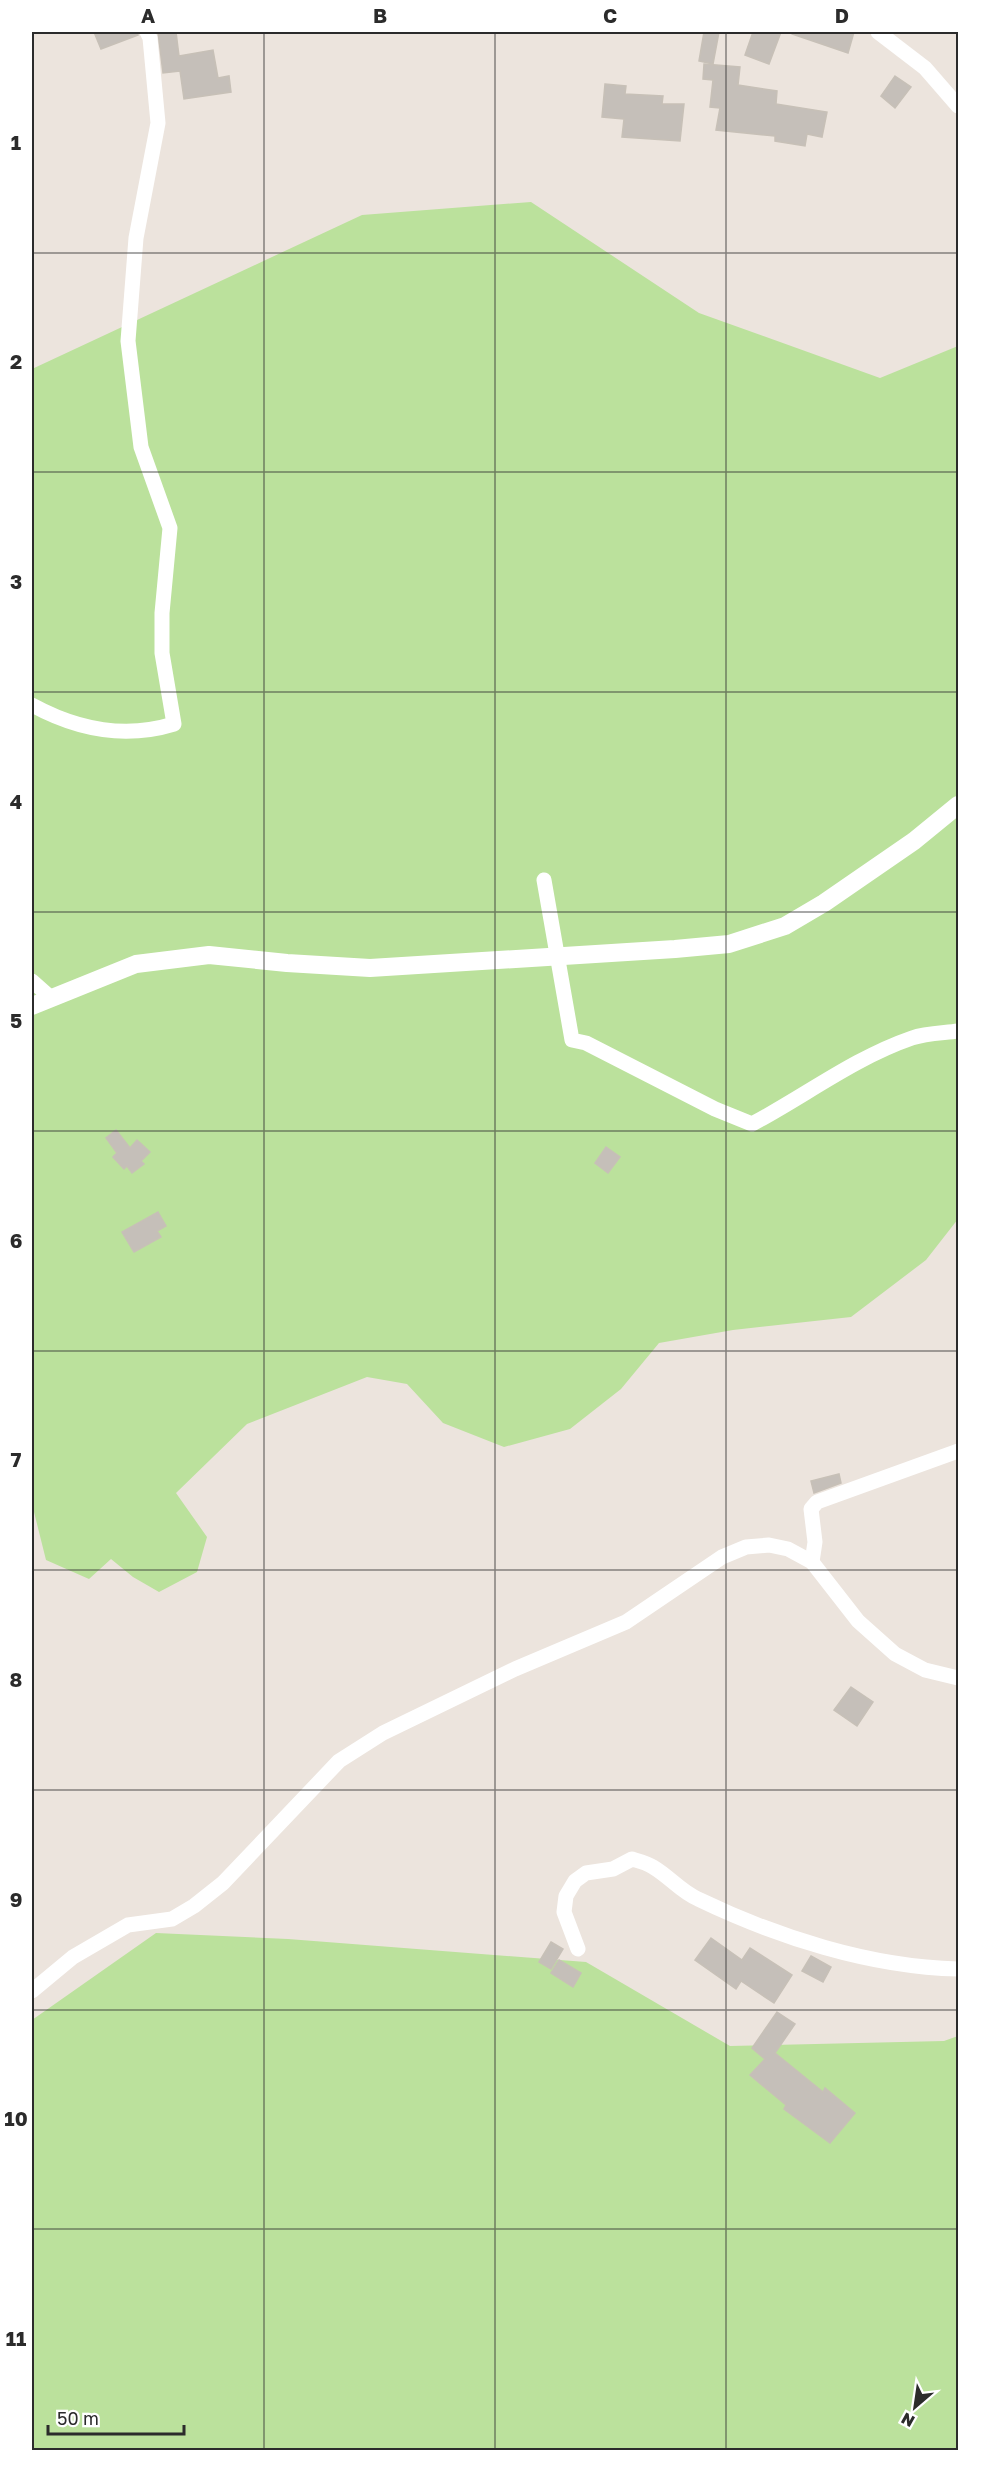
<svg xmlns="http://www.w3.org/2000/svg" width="990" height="2482" viewBox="0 0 990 2482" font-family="'Golos Text',sans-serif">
	<rect width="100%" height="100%" fill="#ece4dd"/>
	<g fill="#bbe19c">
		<path d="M531 202 699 313 880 378 958 346V1219L926 1260 851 1317 733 1330 659 1343 621 1389 570 1429 504 1447 443 1423 407 1384 367 1377 247 1424 176 1493 207 1537 197 1572 159 1592 133 1577 111 1559 89 1579 46 1560 32 1504V369L362 215Z"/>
		<path d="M156 1933 288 1939 586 1962 730 2046 944 2041 958 2036V2450H32V2020Z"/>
	</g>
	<g fill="#c5bfb9" stroke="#c7c0b7" stroke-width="1.5">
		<path d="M94 32H137L138 35 101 49Z"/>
		<path d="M158 32H176L179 56 213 50 218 78 229 76 231 92 184 99 180 71 163 73Z"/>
		<path d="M704 32H719L713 64 699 61Z"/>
		<path d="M753 32H781L769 64 745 55Z"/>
		<path d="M792 32H854L848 53 792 34Z"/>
		<path d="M704 64 740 67 738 85 777 91 776 104 827 112 822 137 807 134 805 146 775 141V136L716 130 720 108 710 107 713 80 703 79Z"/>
		<path d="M895 76 911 87 895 108 881 96Z"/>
		<path d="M605 84 626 86 625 94 663 96 662 104H684L680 141 622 137 624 119 602 117Z"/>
		<path d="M116 1130 130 1148 137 1140 150 1152 141 1161 144 1164 132 1173 127 1166 124 1169 113 1157 117 1153 106 1138Z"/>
		<path d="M606 1147 620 1157 608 1173 595 1163Z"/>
		<path d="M158 1212 166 1226 157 1231 161 1237 134 1252 122 1232Z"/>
		<path d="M839 1474 841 1483 814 1493 811 1481Z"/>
		<path d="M851 1687 873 1702 857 1726 834 1710Z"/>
		<path d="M711 1938 742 1960 750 1948 792 1975 774 2003 741 1981 736 1989 695 1960Z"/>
		<path d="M551 1942 563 1949 551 1969 539 1962Z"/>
		<path d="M811 1956 831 1967 823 1982 802 1971Z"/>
		<path d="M559 1960 581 1973 573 1987 551 1973Z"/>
		<path d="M777 2012 795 2024 775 2053 823 2092 825 2088 855 2113 830 2143 784 2109 786 2105 750 2075 765 2059 752 2048Z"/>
	</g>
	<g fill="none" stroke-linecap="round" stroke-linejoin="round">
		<g stroke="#fff" stroke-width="15">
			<path d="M878 32 925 68 958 106"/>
			<path d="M32 705C76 729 125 739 174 724L162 653V613L170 528 141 447 128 341 136 238 158 123 150 38 147 32"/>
			<path d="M544 880 572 1040 586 1043 715 1109 752 1124C805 1096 854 1058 912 1038 926 1033 944 1033 958 1031"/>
			<path d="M32 981 50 997"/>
			<path d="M812 1562 815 1542 811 1509 817 1502 958 1451"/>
			<path d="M578 1949 564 1912 566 1896 575 1881 586 1873 613 1869 632 1859C639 1861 647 1863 653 1867 670 1877 680 1891 698 1899 777 1937 870 1967 958 1969"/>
			<path d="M32 1991 73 1957 128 1925 172 1919 194 1906 223 1883 339 1761 383 1733 515 1669 626 1622 722 1557 746 1547 769 1545 788 1549 812 1562 858 1621 895 1654 925 1670 958 1678"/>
		</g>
		<path stroke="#fff" stroke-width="18" d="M32 1006 136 964 209 955 287 963 370 968 675 949 729 944 785 926 824 903 914 841 958 805"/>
	</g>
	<path fill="none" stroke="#2b2b2b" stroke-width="1.5" stroke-opacity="0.55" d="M264 32V2450M495 32V2450M726 32V2450M32 253H958M32 472H958M32 692H958M32 912H958M32 1131H958M32 1351H958M32 1570H958M32 1790H958M32 2010H958M32 2229H958"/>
	<rect width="990" height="2482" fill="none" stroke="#ffffff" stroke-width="66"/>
	<g transform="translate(915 2407) rotate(209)" stroke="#ffffff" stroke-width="4.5" paint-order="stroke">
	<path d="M0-4.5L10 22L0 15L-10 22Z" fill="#2b2b2b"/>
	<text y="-9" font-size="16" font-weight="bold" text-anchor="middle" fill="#2b2b2b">N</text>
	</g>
	<path d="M48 2425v9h136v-9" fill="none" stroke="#2b2b2b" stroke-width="3"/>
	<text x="57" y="2425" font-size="18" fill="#2b2b2b" stroke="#ffffff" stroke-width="4.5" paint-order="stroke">50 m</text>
	<rect x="33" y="33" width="924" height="2416" fill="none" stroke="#2b2b2b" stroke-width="2"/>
	<g font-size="20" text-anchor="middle" font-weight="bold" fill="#2b2b2b">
		<text x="148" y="23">A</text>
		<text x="380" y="23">B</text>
		<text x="610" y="23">C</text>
		<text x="842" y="23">D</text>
		<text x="16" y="150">1</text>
		<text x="16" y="369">2</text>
		<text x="16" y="589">3</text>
		<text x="16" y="809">4</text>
		<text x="16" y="1028">5</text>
		<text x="16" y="1248">6</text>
		<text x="16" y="1467">7</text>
		<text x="16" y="1687">8</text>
		<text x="16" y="1907">9</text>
		<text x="16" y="2126">10</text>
		<text x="16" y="2346">11</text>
	</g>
</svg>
